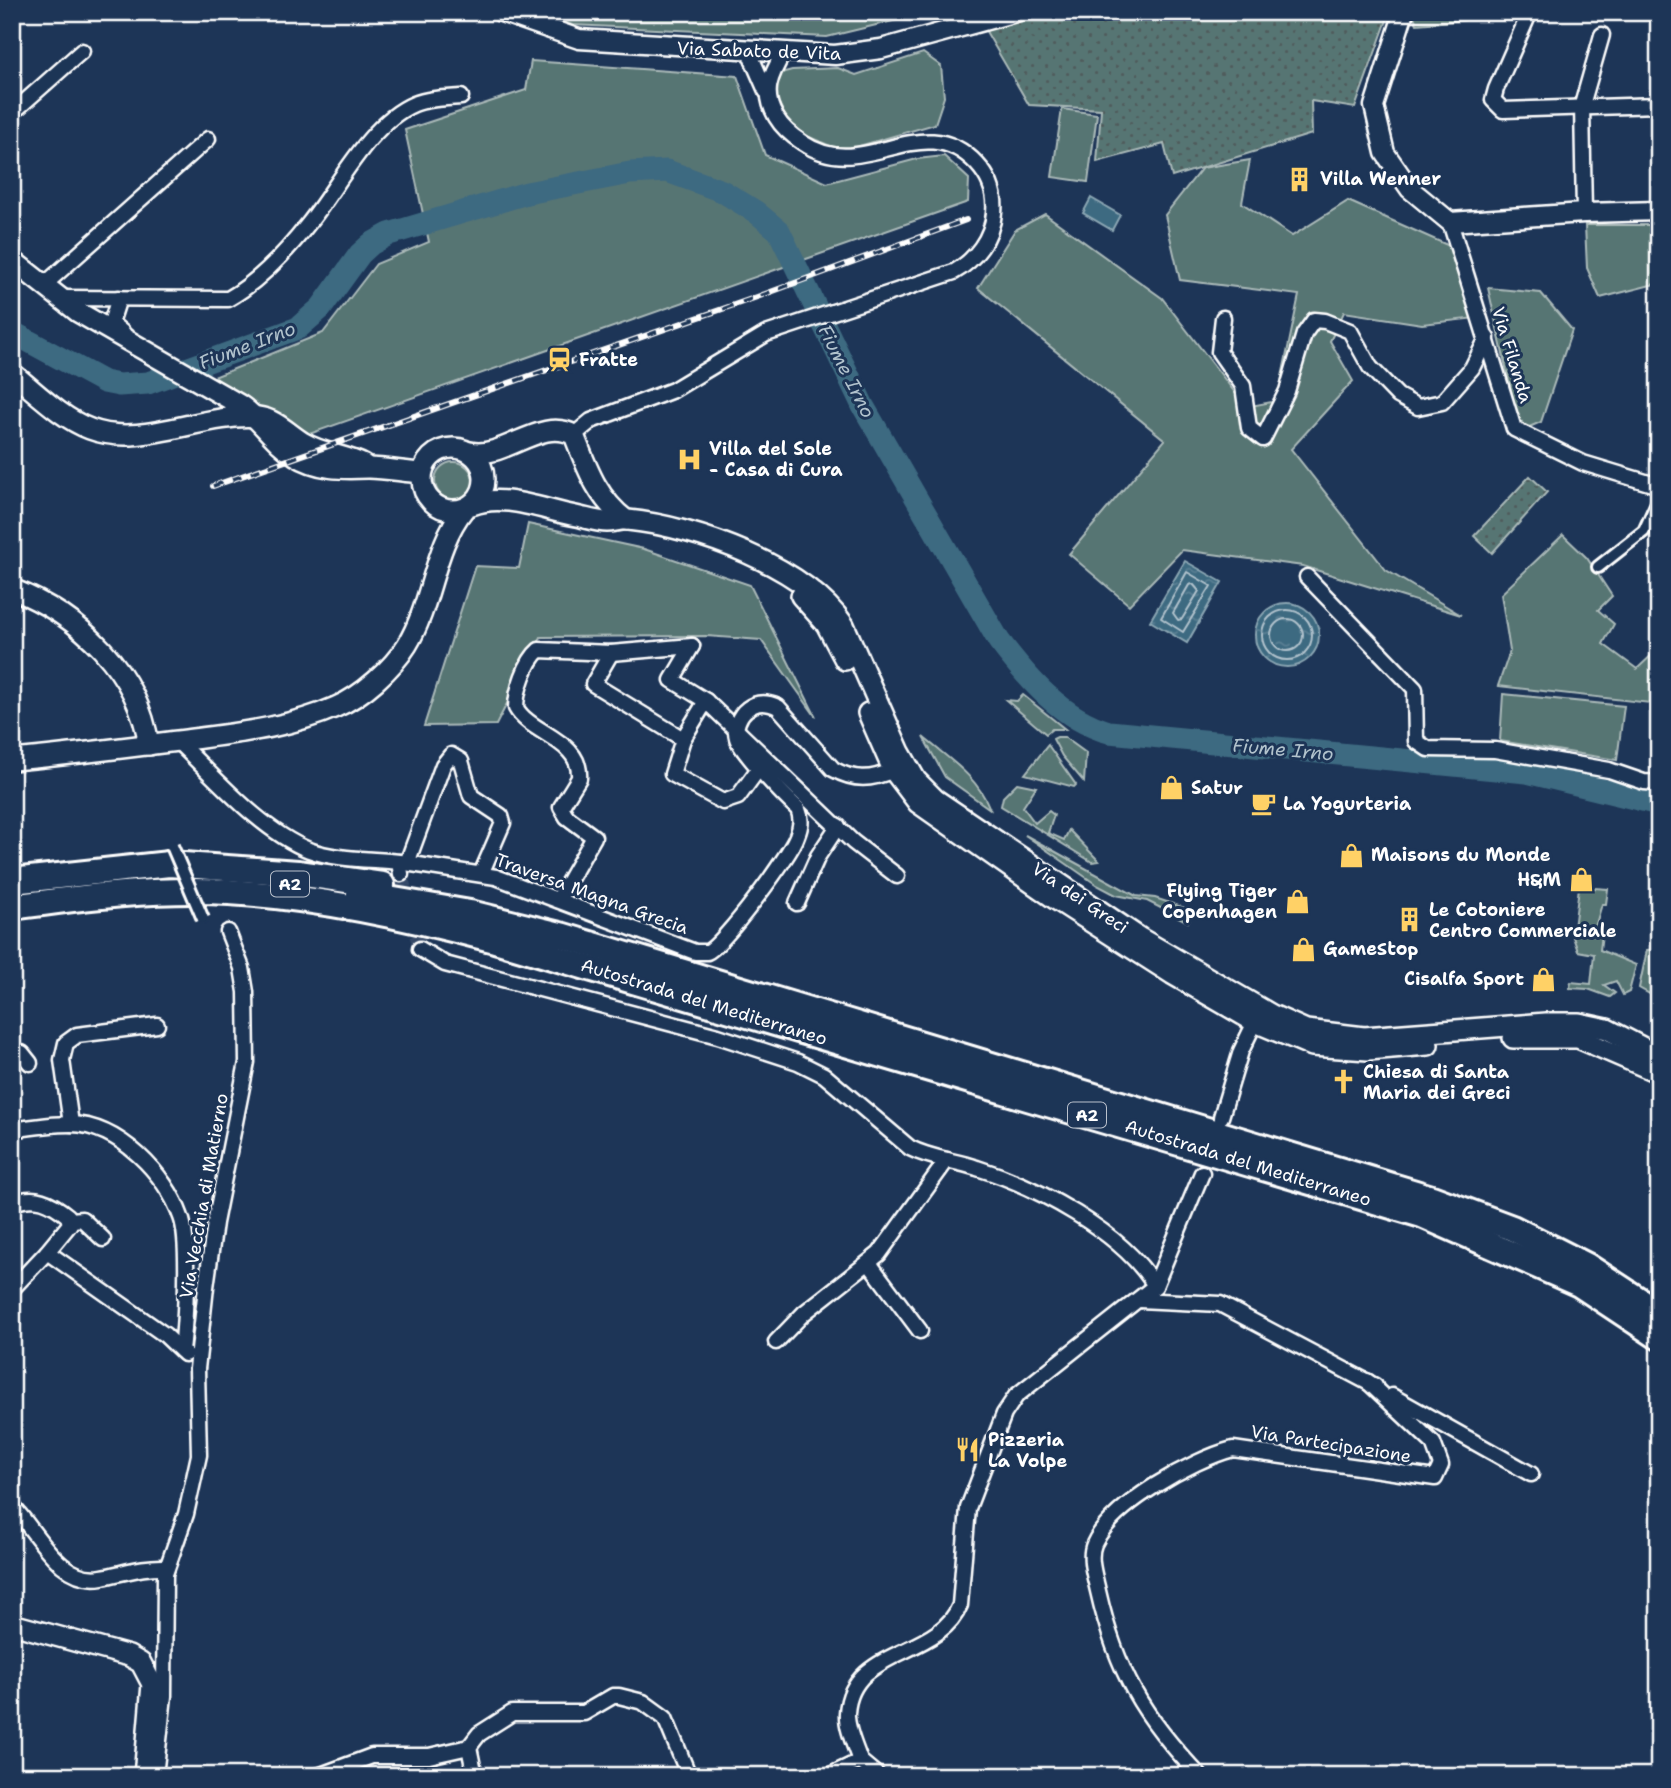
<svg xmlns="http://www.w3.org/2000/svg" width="1671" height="1788" viewBox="0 0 1671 1788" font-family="'Shantell Sans',sans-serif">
	<defs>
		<pattern id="garden-dots" width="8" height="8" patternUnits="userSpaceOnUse" patternTransform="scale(1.75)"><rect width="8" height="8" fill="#577473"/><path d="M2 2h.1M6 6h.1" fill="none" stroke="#505c5c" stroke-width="1.8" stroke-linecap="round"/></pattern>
		<pattern id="water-ripples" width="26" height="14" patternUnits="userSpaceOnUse" patternTransform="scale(1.75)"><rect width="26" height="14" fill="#3e6a81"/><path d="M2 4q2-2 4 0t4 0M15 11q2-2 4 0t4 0" fill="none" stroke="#5b8094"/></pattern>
	</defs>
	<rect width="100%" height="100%" fill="#1d3557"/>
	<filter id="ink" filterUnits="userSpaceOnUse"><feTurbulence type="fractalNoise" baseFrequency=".0143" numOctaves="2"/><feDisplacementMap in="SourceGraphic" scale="14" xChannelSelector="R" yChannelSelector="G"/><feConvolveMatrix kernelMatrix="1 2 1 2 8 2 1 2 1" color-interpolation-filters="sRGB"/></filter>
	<g filter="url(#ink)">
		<g fill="#577473" stroke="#abbab9" stroke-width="2">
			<path d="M539 12H930L827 37 572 25Z"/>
			<path d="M1412 12H1469L1465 20 1417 24Z"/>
			<path d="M923 53 941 66 944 97 935 124 842 151 807 136 787 120 775 95 777 74 792 70 838 68 856 75Z"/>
			<path d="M531 61 737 76 765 155 827 183 917 159 944 156 969 179 968 202 301 437 214 377 323 333 376 264 429 242 405 130 526 90Z"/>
			<path d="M1062 109 1097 114 1088 182 1052 177Z"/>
			<path d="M1250 160 1242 203 1292 236 1348 201 1454 248 1477 318 1422 324 1344 312 1330 341 1353 381 1291 449 1386 570 1461 615 1303 566 1182 550 1129 605 1069 554 1165 440 978 288 1015 230 1045 214 1162 298 1246 407 1277 401 1299 295 1180 280 1165 215 1202 168Z"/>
			<path d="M1585 225H1659V283L1600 298 1587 268Z"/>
			<path d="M1488 288 1541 293 1572 330 1541 422 1527 428 1517 416Z"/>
			<circle cx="454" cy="481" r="19"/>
			<path d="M528 524 644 549 750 585 816 717 761 640 706 636 541 637 496 725 424 726 475 566 519 568Z"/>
			<path d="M1563 535 1587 558 1612 596 1598 610 1614 624 1603 644 1637 669 1655 652 1659 656V704L1498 686 1510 651 1501 594Z"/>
			<path d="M1503 694 1624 706 1617 760 1500 741Z"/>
			<path d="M1023 695 1065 729H1052L1046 734 1006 700 1017 701Z"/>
			<path d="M923 737C949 759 977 776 990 809L945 777Z"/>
			<path d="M1057 737H1064L1086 753 1084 782 1062 756 1053 739Z"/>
			<path d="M1048 745 1076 785 1074 787 1025 774Z"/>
			<path d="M1017 783 1036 787 1023 807 1035 823 1049 811 1054 815 1048 833 1064 840 1069 830 1099 861 1092 862 1001 806 1003 797Z"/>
			<path d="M1025 835 1136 896 1155 898 1194 911 1188 922 1147 901 1116 895 1097 885Z"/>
			<path d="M1579 887 1608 889 1606 904H1602L1596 924 1603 926 1600 950 1636 965 1629 992 1623 995 1616 981 1604 985 1615 993 1610 997 1588 989 1570 988 1571 982 1591 984 1594 954 1578 951 1573 937Z"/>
			<path d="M1659 949V1010L1655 1008 1653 996 1639 988 1647 950Z"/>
		</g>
		<g fill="url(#garden-dots)" stroke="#abbab9" stroke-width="2">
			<path d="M1060 12H1386L1387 20 1355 108 1311 101 1312 134 1172 177 1164 144 1097 162 1101 109 1029 105 984 28Z"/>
			<path d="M1530 476 1547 492 1492 553 1474 536Z"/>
		</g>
		<g fill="url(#water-ripples)" stroke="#8ba6b3" stroke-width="2">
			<path d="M1091 198 1120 215 1112 230 1083 213Z"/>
			<path d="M1185 561 1222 582 1187 643 1150 621Z"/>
			<circle cx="1287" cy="635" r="32"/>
		</g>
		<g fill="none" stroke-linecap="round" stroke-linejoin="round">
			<g stroke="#b2c3cd" stroke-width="2">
				<path d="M1187 572 1211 586 1183 632 1161 618Z"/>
				<path d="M1193 584 1199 591 1182 619 1178 620 1173 613 1189 585Z"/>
				<circle cx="1287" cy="635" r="25"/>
				<circle cx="1287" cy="635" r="16"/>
			</g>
			<path stroke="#3e6a81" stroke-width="23" d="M12 332 104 382 119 385 148 383 298 328 321 308 360 254 371 244 389 234 527 193 630 173 667 171 722 191 756 212 779 231 863 406 999 641C1028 679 1062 719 1109 732L1527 772 1659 804"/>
			<path stroke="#344968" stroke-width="14" stroke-dasharray="14 7" stroke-linecap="butt" d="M401 874 420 949"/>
			<defs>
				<path id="pedestrian" d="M1598 567 1644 531 1659 498"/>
				<g id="minor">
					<path d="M1529 14 1496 89 1493 100 1503 110 1659 105"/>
					<path d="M749 52 766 91"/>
					<path d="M12 113 82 51"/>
					<path d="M1584 213 1582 105 1602 35"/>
					<path d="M1450 222 1514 429 1583 463 1659 486"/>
					<path d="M43 286 208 139"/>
					<path d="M59 298 228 299C258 282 288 250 309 223 338 187 369 123 414 104 428 98 446 98 461 97"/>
					<path d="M119 298 111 323 123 333"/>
					<path d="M1223 318 1219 352 1243 386 1249 428 1263 439 1287 391 1304 334 1314 320 1325 321 1350 331 1370 367 1398 396 1418 407 1442 402 1472 368 1487 338"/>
					<path d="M574 435 591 421 673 390 766 334 954 272C975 260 992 238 994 213 996 194 990 178 977 164 922 105 865 185 803 143 792 136 783 129 776 117 762 93 770 76 783 54"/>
					<path d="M1307 577 1415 689 1416 741 1428 749 1495 750 1609 770 1644 782 1659 783"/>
					<path d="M692 646 672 680 706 701 853 842 897 876"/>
					<path d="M611 653 593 684 683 739 706 701"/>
					<path d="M683 739 672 774 723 802 738 797 760 767"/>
					<path d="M177 741C214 776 261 831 309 850 336 860 371 859 399 862L401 874"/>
					<path d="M399 862 496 877 695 952H707C723 946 791 854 797 836 801 826 802 819 798 809 786 798 740 751 737 738 734 728 739 715 747 709 757 701 767 702 778 707L833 769C854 781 872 780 893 770"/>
					<path d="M407 863 443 765 451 755 461 761 471 796 501 816 503 823 481 874"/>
					<path d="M558 900 594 837 567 817 561 807 579 778C582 740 530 734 516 708 516 691 526 661 539 650L611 653 692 646"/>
					<path d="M797 903 818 856 838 826"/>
					<path d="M420 949 445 964 718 1036 798 1062 824 1075 910 1148C931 1159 954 1160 977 1168 1036 1186 1123 1232 1155 1286"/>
					<path d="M12 1050 22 1053 30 1063"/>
					<path d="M1221 1117 1241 1051 1255 1022"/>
					<path d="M71 1124 62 1060 66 1043 77 1035 157 1025"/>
					<path d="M12 1130C31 1127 52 1124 71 1124 119 1125 166 1174 181 1217 190 1240 185 1324 182 1351"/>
					<path d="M12 1204C34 1193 51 1202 68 1216L70 1224 47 1252 165 1335 185 1354"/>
					<path d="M71 1220 82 1219 103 1239"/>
					<path d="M869 1263 920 1331"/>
					<path d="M12 1289 47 1252"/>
					<path d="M1139 1300 1220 1304 1375 1386"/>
					<path d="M776 1342 804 1313 879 1254 947 1160"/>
					<path d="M1392 1396 1531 1474"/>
					<path d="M12 1506C37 1531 60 1585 102 1577 124 1573 143 1566 166 1567"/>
					<path d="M469 1747 475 1776"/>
					<path d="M860 1761C855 1746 846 1728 847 1713 851 1647 939 1658 960 1605L968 1508 1004 1414 1016 1396 1155 1286 1202 1173"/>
					<path d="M860 1761 878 1776"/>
					<path d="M155 1776 164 1696 165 1574 186 1514 199 1455 197 1369 206 1287 215 1223 247 1062 246 992 242 968 228 932"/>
					<path d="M318 1776 372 1756H429L469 1747 479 1734 512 1713H584L613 1696H619L643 1702 665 1718 689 1776"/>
					<path d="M828 1776 860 1761"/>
					<path d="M1200 1776C1143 1717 1116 1671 1098 1591 1095 1577 1088 1558 1094 1544 1112 1504 1192 1460 1233 1449L1435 1478 1441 1465 1433 1443 1367 1381"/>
				</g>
				<g id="tertiary">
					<path d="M501 12 579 39 835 55 881 49 1016 12"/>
					<path d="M1404 12 1374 106 1385 153 1410 189 1450 222 1584 213 1659 211"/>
				</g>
				<g id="secondary">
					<path d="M12 260 78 312 240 405C261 419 273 442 295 455 319 470 342 469 368 468 386 468 404 472 422 473"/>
					<path d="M12 373C36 392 61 418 90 429 143 449 203 412 258 417 276 419 289 434 304 443 322 454 345 455 364 465"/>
					<circle cx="453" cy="479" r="31"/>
					<path d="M470 452C504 460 541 416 574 435 587 468 597 498 626 520"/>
					<path d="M472 505C503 492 543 510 576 516 586 518 597 522 607 522 614 522 621 519 628 520 697 527 804 566 844 625L900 752 916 780 935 799 1140 938 1272 1015 1306 1030 1364 1037 1546 1023H1579L1607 1029 1659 1056"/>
					<path d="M12 589C81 616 138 672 149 745"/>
					<path d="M801 596 826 624 845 660"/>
					<path d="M868 713 893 770 918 803 1055 899 1172 974 1255 1022 1312 1046 1368 1050 1428 1045"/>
					<path d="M12 760C71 755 128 747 186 740 237 733 288 728 336 707 362 696 392 669 407 645 433 602 433 548 464 509"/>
					<path d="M1513 1038H1578L1659 1073"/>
					<path d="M12 1624 129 1656 141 1663 152 1684 144 1776"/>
				</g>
				<g id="motorway">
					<path d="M12 881 169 864 298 873 382 885"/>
					<path d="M359 894 470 913 564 936 1432 1198 1512 1228 1587 1266 1659 1313"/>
					<path d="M12 907C84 897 157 888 229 892 318 897 409 917 495 940L1422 1215 1579 1284 1659 1337"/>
				</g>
			</defs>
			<use href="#pedestrian" stroke="#fff" stroke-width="16"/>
			<use href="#minor" stroke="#fff" stroke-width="19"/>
			<use href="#tertiary" stroke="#fff" stroke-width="23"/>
			<use href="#secondary" stroke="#fff" stroke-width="24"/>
			<use href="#motorway" stroke="#fff" stroke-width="30"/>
			<use href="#pedestrian" stroke="#1d3557" stroke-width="10"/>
			<use href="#minor" stroke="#1d3557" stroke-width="14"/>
			<use href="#tertiary" stroke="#1d3557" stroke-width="18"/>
			<use href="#secondary" stroke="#1d3557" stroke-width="19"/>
			<use href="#motorway" stroke="#1d3557" stroke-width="24"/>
			<defs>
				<path id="rail" d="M213 486 757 297 966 220"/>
			</defs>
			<use href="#rail" stroke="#fff" stroke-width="6"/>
			<use href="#rail" stroke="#1d3557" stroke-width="3.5" stroke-dasharray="10" stroke-linecap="butt"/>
			<defs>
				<path id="pedestrian-bridge" d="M172 846 203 919"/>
			</defs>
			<use href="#pedestrian-bridge" stroke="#fff" stroke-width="16" stroke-linecap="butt"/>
			<use href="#pedestrian-bridge" stroke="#1d3557" stroke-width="10"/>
		</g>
	</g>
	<defs>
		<symbol id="building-bare" viewBox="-9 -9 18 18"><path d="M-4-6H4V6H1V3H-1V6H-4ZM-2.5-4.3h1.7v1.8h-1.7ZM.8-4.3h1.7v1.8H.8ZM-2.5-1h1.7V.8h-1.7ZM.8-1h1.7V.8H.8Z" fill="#ffd166" stroke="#1d3557" stroke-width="2.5" paint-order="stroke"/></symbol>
		<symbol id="station-bare" viewBox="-9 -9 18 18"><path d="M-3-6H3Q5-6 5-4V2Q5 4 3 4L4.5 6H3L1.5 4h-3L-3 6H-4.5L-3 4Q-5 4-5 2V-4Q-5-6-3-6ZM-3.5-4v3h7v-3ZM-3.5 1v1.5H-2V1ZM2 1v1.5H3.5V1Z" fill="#ffd166" stroke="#1d3557" stroke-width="2.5" paint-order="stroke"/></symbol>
		<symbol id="hospital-bare" viewBox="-9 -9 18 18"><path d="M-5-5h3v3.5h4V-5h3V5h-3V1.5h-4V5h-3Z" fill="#ffd166" stroke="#1d3557" stroke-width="2.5" paint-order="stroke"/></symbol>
		<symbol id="shop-bare" viewBox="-9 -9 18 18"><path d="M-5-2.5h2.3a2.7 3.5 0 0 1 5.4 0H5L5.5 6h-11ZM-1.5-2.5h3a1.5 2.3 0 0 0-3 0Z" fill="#ffd166" stroke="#1d3557" stroke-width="2.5" paint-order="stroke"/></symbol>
		<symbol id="cafe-bare" viewBox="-9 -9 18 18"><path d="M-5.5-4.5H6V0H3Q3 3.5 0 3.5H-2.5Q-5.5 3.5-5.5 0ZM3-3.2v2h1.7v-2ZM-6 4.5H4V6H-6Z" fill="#ffd166" stroke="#1d3557" stroke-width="2.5" paint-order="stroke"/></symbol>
		<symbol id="church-bare" viewBox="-9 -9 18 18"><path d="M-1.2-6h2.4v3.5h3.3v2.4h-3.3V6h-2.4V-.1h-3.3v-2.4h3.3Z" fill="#ffd166" stroke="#1d3557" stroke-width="2.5" paint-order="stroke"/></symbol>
		<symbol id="restaurant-bare" viewBox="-9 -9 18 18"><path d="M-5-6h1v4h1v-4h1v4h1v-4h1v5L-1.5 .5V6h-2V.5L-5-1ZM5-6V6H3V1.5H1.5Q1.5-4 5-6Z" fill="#ffd166" stroke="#1d3557" stroke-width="2.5" paint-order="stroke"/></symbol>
	</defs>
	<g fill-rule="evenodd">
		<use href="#building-bare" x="1282" y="162" width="35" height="35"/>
		<use href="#station-bare" x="542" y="342" width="35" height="35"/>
		<use href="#hospital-bare" x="672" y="442" width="35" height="35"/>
		<use href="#shop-bare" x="1154" y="770" width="35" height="35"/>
		<use href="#cafe-bare" x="1246" y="786" width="35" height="35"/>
		<use href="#shop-bare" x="1334" y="838" width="35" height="35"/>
		<use href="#shop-bare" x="1564" y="862" width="35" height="35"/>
		<use href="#shop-bare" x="1280" y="884" width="35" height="35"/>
		<use href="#building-bare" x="1392" y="902" width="35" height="35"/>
		<use href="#shop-bare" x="1286" y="932" width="35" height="35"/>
		<use href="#shop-bare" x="1526" y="962" width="35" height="35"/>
		<use href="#church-bare" x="1326" y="1064" width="35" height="35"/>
		<use href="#restaurant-bare" x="950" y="1432" width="35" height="35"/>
	</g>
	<g text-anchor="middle" stroke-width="6" stroke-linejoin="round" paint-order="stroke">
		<g fill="#1d3557" stroke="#bbc2cd" stroke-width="2">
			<rect x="271" y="871.5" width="38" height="25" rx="5"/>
			<rect x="1068" y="1102.5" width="38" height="25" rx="5"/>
		</g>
		<g font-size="16" font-weight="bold" fill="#fff">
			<text x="290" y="890">A2</text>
			<text x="1087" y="1121">A2</text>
		</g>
		<g font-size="18" fill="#fff" stroke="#1d3557">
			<text transform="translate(759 51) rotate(2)" y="6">Via Sabato de Vita</text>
			<text transform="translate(1512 355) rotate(73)" y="6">Via Filanda</text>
			<text transform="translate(592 894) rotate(20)" y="6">Traversa Magna Grecia</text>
			<text transform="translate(1080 898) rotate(34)" y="6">Via dei Greci</text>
			<text transform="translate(704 1002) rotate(17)" y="6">Autostrada del Mediterraneo</text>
			<text transform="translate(1248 1163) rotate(17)" y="6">Autostrada del Mediterraneo</text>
			<text transform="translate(204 1196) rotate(-80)" y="6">Via Vecchia di Matierno</text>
			<text transform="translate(1331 1444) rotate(9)" y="6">Via Partecipazione</text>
		</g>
		<g font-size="18" font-weight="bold" fill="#fff" stroke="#1d3557" text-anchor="start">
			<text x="1320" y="185">Villa Wenner</text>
			<text x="579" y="366">Fratte</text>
			<text x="709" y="455">Villa del Sole<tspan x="709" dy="21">- Casa di Cura</tspan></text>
			<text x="1191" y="794">Satur</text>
			<text x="1283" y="810">La Yogurteria</text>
			<text x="1371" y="861">Maisons du Monde</text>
			<text x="1561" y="886" text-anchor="end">H&amp;M</text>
			<text x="1277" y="897" text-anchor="end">Flying Tiger<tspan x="1277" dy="21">Copenhagen</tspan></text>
			<text x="1429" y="916">Le Cotoniere<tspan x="1429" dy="21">Centro Commerciale</tspan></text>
			<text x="1323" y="955">GameStop</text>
			<text x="1524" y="985" text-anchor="end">Cisalfa Sport</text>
			<text x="1363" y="1078">Chiesa di Santa<tspan x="1363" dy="21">Maria dei Greci</tspan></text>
			<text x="988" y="1446">Pizzeria<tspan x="988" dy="21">La Volpe</tspan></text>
		</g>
		<g font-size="19" font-style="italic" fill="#b2c3cd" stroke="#1d3557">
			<text transform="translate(247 345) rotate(-21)" y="7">Fiume Irno</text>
			<text transform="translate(847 371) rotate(63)" y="7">Fiume Irno</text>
			<text transform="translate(1283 749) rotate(5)" y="7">Fiume Irno</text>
		</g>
	</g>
	<rect width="1671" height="1788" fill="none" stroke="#1d3557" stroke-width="42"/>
	<rect x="21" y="21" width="1629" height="1746" fill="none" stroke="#fff" stroke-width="2.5" filter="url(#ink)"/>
</svg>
